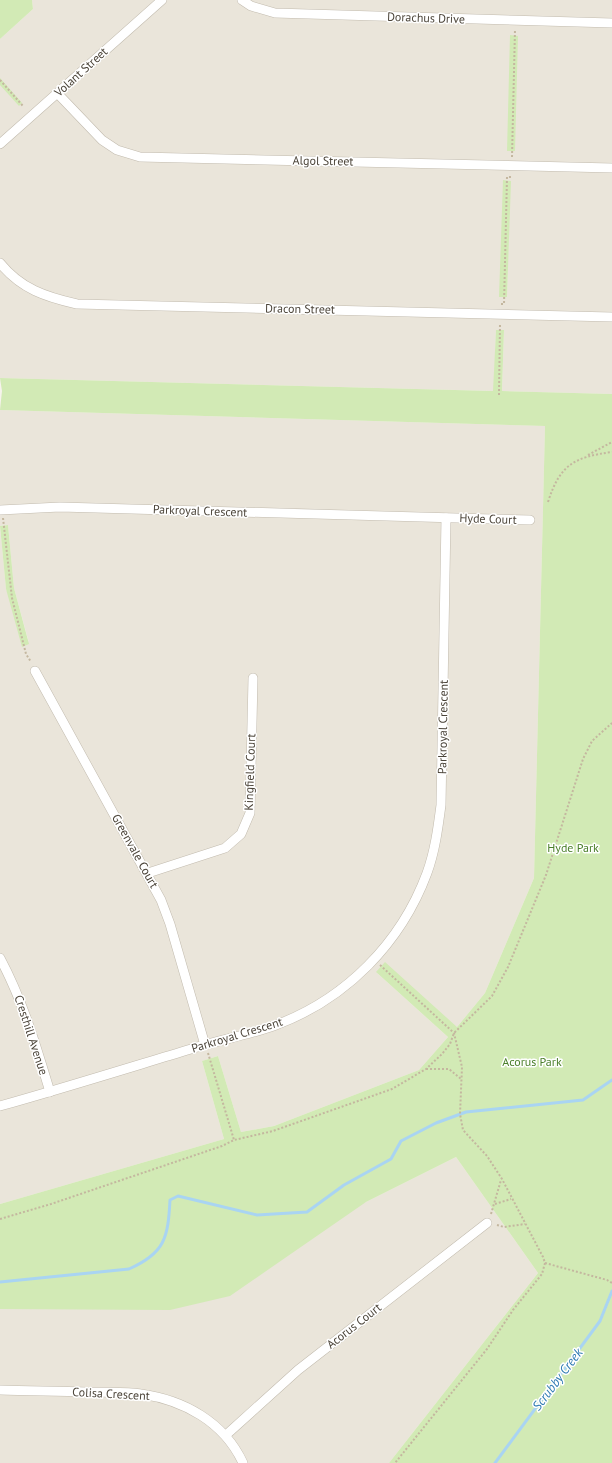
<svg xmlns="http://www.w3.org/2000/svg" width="612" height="1463" viewBox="0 0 612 1463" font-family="'PT Sans',sans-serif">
	<rect width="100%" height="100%" fill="#f6f3ec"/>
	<g fill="#eae5da" fill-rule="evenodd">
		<path d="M32 0H612V394L502 391 504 330H496L494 391 0 378V39L33 9ZM510 181 507 297H500Z"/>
		<path d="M0 410 545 426 534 878 485 993 457 1027 376 972 448 1037 419 1070 274 1126 241 1132 218 1056 202 1061 224 1139 0 1204ZM8 525 14 588 29 643 6 589 0 526Z"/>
		<path d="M456 1157 538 1273 389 1463H0V1309L366 1202Z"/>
	</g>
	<g fill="#d2eab5">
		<path d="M0 0H32L33 9 0 39Z"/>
		<path d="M510 35 518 36 515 151H507Z"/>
		<path d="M0 78 22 103 19 106 0 85Z"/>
		<path d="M503 180 511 181 507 297H499Z"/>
		<path d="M496 330H504L502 391 612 394V1463H389L538 1273 456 1157 366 1202 230 1296 170 1310 0 1309V1204L224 1139 202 1061 218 1056 241 1132 274 1126 419 1070 448 1037 376 972 385 962 457 1027 485 993 534 878 545 426 0 410 2 391 0 378 493 391Z"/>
		<path d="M8 525 14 588 29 644 22 647 6 589 0 526Z"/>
	</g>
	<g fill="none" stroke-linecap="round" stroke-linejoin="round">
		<g stroke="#a9d4f2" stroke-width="3">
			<path d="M0 1282 129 1269C165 1253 168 1238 170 1200L178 1196 257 1215 307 1212 344 1185 391 1159 401 1141 436 1123 466 1112 583 1100 612 1080"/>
			<path d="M495 1463 600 1321 612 1291"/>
		</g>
		<defs>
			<g id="minor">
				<path d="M242 0 251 6 275 13 612 23"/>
				<path d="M58 94 102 140 117 150 140 157 612 168"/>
				<path d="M0 144 162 0"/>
				<path d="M0 263C21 289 46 297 77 304L612 317"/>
				<path d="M0 510 60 507 530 520"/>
				<path d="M35 671 161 900 170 924 205 1045"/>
				<path d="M148 873 225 848 241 834 250 813 253 678"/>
				<path d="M0 958C23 1001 36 1046 50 1092"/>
				<path d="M0 1106C64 1088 128 1068 191 1049 219 1040 249 1035 276 1025 346 999 401 943 427 873 435 851 438 828 441 805L446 518"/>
				<path d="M0 1390C29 1391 57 1391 86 1392 104 1393 123 1391 141 1394 184 1400 224 1422 243 1463"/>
				<path d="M226 1435 298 1370 487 1223"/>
			</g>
		</defs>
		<use href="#minor" stroke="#c2bbae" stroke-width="10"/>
		<g stroke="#c4b79f" stroke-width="2" stroke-dasharray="2 2" stroke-linecap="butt">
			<path d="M0 80 23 106"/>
			<path d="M512 157 515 29"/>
			<path d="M501 304H504L507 177H511V175"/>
			<path d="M499 395 500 324"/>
			<path d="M588 455 612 442"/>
			<path d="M548 502C560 464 575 457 612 452"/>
			<path d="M3 518 12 598 26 654 31 662"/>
			<path d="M380 965 454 1033 462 1067 460 1114 463 1130 487 1156 502 1179 543 1257 545 1263 542 1274 513 1310 487 1349 395 1463"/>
			<path d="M208 1053 234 1140"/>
			<path d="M426 1069H449L461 1079"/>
			<path d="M495 1204 511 1199"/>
			<path d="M491 1214 501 1180"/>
			<path d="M0 1219 51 1204 222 1146 234 1140 273 1131 392 1089 426 1069 442 1054 450 1044 454 1033 492 996 508 967 546 875 583 759 592 741 612 723"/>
			<path d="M497 1225 504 1227 525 1224"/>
			<path d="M545 1263 607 1280 612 1283"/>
		</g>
		<use href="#minor" stroke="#fff" stroke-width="9"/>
	</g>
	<g text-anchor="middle" stroke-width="3" stroke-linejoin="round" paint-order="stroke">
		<g font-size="12" fill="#4b4439" stroke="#fff">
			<text transform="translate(426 18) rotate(2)" y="4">Dorachus Drive</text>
			<text transform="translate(81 72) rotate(-42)" y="4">Volant Street</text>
			<text transform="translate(323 161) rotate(1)" y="4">Algol Street</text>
			<text transform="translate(300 309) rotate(1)" y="4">Dracon Street</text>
			<text transform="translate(200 511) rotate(2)" y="4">Parkroyal Crescent</text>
			<text transform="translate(488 519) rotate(2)" y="4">Hyde Court</text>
			<text transform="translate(443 727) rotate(-89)" y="4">Parkroyal Crescent</text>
			<text transform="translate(250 772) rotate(-88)" y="4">Kingfield Court</text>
			<text transform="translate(135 851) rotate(61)" y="4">Greenvale Court</text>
			<text transform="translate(31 1035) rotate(72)" y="4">Cresthill Avenue</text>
			<text transform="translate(237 1035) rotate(-17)" y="4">Parkroyal Crescent</text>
			<text transform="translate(354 1326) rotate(-38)" y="4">Acorus Court</text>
			<text transform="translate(111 1394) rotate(3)" y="4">Colisa Crescent</text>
		</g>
		<g font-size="12" fill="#4a7f2a" stroke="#fff">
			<text x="573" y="852">Hyde Park</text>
			<text x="532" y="1066">Acorus Park</text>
		</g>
		<g font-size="13" font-style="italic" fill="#2e7ab2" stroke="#fff">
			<text transform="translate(557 1379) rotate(-53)" y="5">Scrubby Creek</text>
		</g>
	</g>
</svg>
